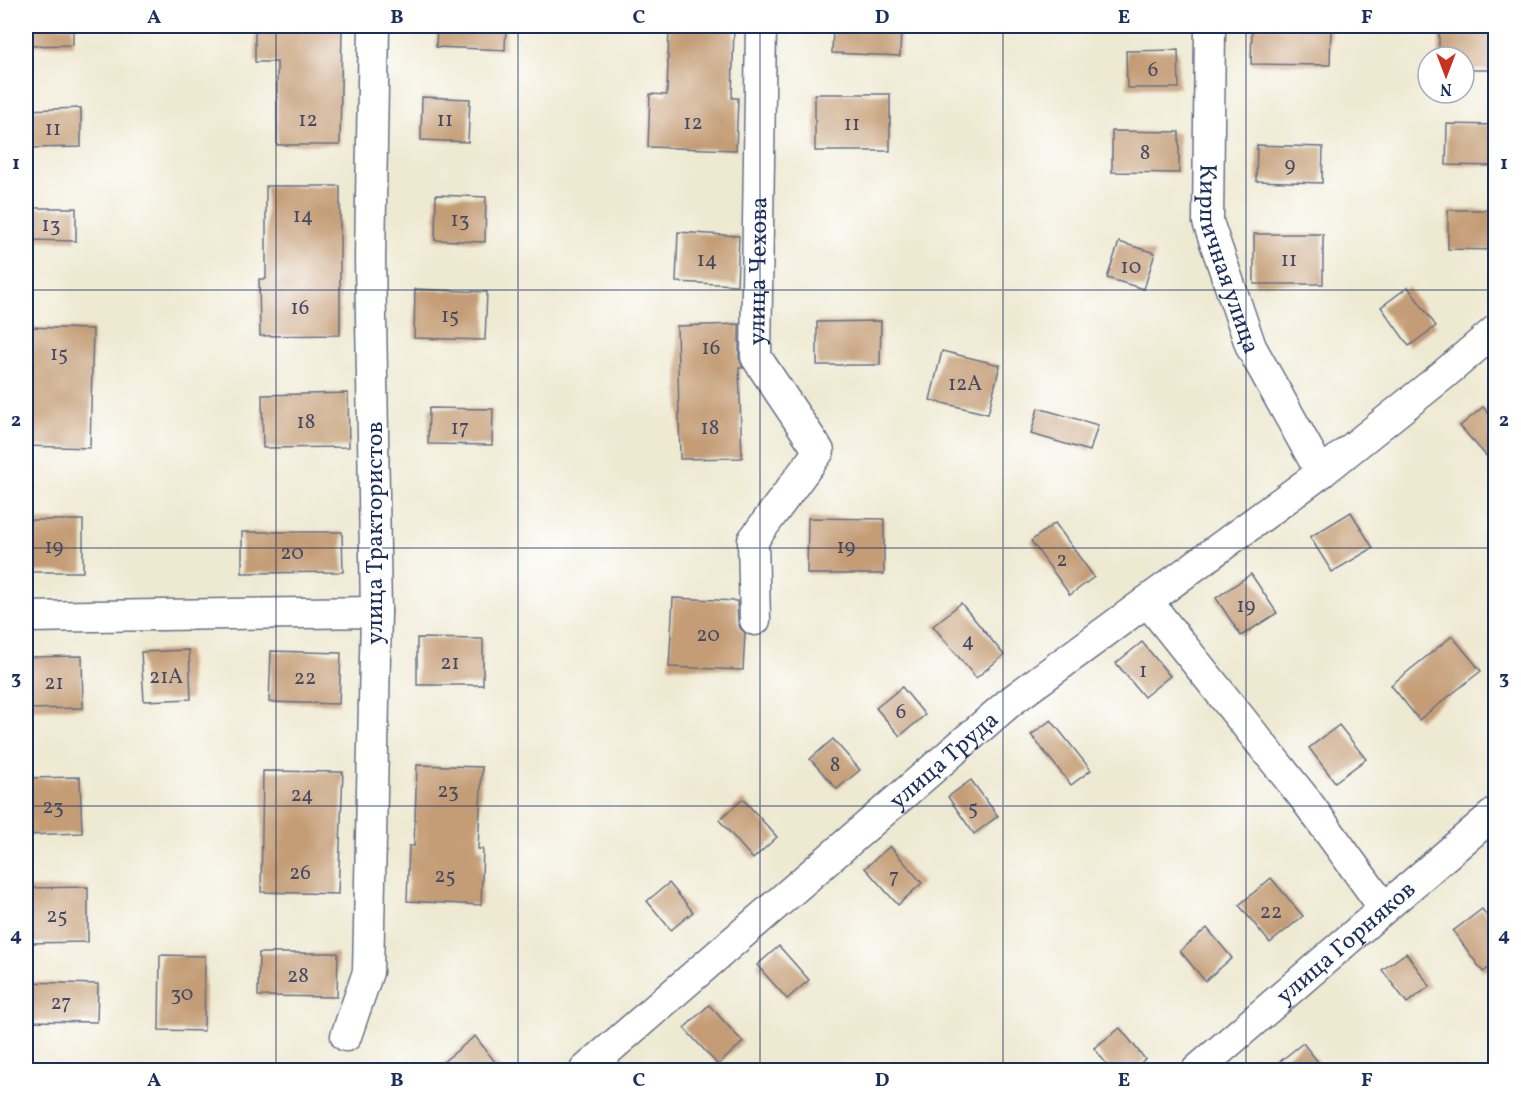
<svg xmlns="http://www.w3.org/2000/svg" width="1521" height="1096" viewBox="0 0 1521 1096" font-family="Vollkorn,serif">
	<rect width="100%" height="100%" fill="#fff"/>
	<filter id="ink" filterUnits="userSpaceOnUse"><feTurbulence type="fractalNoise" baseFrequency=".0167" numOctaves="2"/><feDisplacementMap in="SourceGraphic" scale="12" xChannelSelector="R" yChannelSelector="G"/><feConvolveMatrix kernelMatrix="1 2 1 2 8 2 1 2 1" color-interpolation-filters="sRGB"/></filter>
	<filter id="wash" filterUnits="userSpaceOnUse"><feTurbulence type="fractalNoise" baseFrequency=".008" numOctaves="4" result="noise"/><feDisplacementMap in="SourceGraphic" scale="24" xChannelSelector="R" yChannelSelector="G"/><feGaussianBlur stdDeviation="1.35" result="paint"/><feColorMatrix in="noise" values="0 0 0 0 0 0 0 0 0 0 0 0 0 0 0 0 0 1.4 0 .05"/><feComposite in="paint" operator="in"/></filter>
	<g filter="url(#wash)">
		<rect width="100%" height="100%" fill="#eee9d1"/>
		<g id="blocks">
			<g fill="#c49d76">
				<path d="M26 26H73V45L26 46Z"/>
				<path d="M255 26H342L340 145H277V62H255Z"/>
				<path d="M437 26H506L505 50 436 47Z"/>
				<path d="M669 26H734L732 98H738L736 150 648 147 650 94 667 95Z"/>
				<path d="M833 26H901L900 56 832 53Z"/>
				<path d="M1252 26H1331L1330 65 1251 64Z"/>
				<path d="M1439 30H1496V70H1464V57H1439Z"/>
				<path d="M1178 50 1179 88H1127L1126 51Z"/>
				<rect x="815" y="94" width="75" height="57"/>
				<path d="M422 97 470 99 468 142 421 140Z"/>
				<path d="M81 108V147L26 148V110Z"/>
				<path d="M1447 124 1496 125V166L1446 165Z"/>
				<path d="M1112 131 1179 132V173L1112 172Z"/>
				<path d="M1257 145 1323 147 1322 183 1256 181Z"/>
				<path d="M266 186H340V335L260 336 259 279H266Z"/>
				<path d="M436 195 486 197 485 242 435 240Z"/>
				<path d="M26 208H76V241L26 240Z"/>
				<path d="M1448 210H1496V250L1448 249Z"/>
				<path d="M678 232 739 236 737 285 676 282Z"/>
				<rect x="1254" y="234" width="69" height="50"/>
				<path d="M1119 242 1155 253 1144 289 1107 278Z"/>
				<path d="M1408 287 1436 326 1409 346 1381 307Z"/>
				<path d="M415 289 487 292 485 340 414 338Z"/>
				<path d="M881 321 880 365H817V322Z"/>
				<path d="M739 324V357L743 368H739L742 458 680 459 677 326Z"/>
				<path d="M26 327 93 329 90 448 26 446Z"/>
				<path d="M942 351 1000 365 988 414 930 400Z"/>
				<path d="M348 393 349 447 263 448 262 395Z"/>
				<path d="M1483 407 1496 422V467L1460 426Z"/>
				<path d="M429 408 493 409 492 445 428 444Z"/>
				<path d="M1038 408 1098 425 1090 451 1031 434Z"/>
				<path d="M1351 512 1373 548 1332 572 1310 537Z"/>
				<path d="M808 518 884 519V574H807Z"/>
				<rect x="26" y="520" width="57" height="52"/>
				<path d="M1055 523 1094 577 1070 595 1031 541Z"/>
				<path d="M242 532H342L343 572 242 573Z"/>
				<path d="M1251 574 1277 613 1241 636 1216 598Z"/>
				<path d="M673 598 737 601 738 621 740 628 745 633 743 670 669 667Z"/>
				<path d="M961 603 1004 655 976 678 933 626Z"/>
				<path d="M1452 636 1481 671 1419 720 1391 685Z"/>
				<path d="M417 638 483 639V685H417Z"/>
				<path d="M1142 642 1170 676 1144 697 1116 663Z"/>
				<path d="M189 650 191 699 144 701 141 652Z"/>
				<path d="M271 651 341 653 339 704 269 702Z"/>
				<path d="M82 656 83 708 26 709V657Z"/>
				<path d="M902 687 925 715 900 736 876 708Z"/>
				<path d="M1051 720 1091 770 1071 785 1031 735Z"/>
				<path d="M1339 725 1366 759 1335 782 1309 748Z"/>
				<path d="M833 739 860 770 837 789 810 759Z"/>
				<path d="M417 765 482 767 478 849H483L481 905 407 901 409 846H414Z"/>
				<path d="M263 771 343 772 338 894 261 892Z"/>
				<path d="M80 777 82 833 26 835V778Z"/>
				<path d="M971 780 998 816 974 834 948 797Z"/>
				<path d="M743 799 777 837 753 859 719 820Z"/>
				<path d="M890 846 922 883 898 905 865 868Z"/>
				<path d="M1271 878 1303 916 1270 943 1239 905Z"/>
				<path d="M669 883 693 912 671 930 647 901Z"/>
				<path d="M88 887V942L26 943V888Z"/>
				<path d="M1482 909 1496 928V963L1483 972 1453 931Z"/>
				<path d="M1207 928 1232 958 1205 981 1180 951Z"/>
				<path d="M779 946 809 980 787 999 757 965Z"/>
				<path d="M259 953H338L337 997 258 996Z"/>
				<path d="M1406 953 1430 986 1407 1003 1382 970Z"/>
				<path d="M160 955 205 956 204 1031 159 1030Z"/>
				<path d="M26 982 98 984 97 1022 26 1021Z"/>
				<path d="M709 1005 743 1042 718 1065 684 1028Z"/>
				<path d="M1120 1028 1145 1059 1132 1071H1112L1094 1048Z"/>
				<path d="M475 1036 502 1071H432Z"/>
				<path d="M1303 1043 1325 1071H1268Z"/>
			</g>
		</g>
	</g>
	<g filter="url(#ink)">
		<use href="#blocks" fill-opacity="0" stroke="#657086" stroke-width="1.5"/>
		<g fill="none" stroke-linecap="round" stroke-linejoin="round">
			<defs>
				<g id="street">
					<path id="s1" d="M1210 26 1208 222 1251 347 1321 473"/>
					<path d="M1147 601 1305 799 1384 908"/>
					<path d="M26 617 376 612"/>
					<path id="s2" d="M755 620 753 540 819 451 756 357 761 26"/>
					<path d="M346 1036 368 972 376 612 370 258 374 26"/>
					<path id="s3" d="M585 1070 1010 702 1321 473 1442 376 1496 330"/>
					<path id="s4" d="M1197 1070 1496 812"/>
				</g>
			</defs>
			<use href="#street" stroke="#657086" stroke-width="33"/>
			<use href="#street" stroke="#fff" stroke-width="30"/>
		</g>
	</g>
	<path fill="none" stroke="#1b2f5e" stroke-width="1.5" stroke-opacity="0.55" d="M276 26V1070M518 26V1070M760 26V1070M1003 26V1070M1246 26V1070M26 290H1496M26 548H1496M26 806H1496"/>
	<g text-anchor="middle" stroke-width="4.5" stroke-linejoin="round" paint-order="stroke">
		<g font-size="21" fill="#454a64">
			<text x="1153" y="76">6</text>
			<text x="308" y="126">12</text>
			<text x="445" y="126">11</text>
			<text x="693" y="129">12</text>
			<text x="852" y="130">11</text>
			<text x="53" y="135">11</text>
			<text x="1145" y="159">8</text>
			<text x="1290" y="171">9</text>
			<text x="303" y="222">14</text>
			<text x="460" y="226">13</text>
			<text x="51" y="231">13</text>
			<text x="707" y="266">14</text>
			<text x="1289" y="266">11</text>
			<text x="1131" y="273">10</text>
			<text x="300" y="314">16</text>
			<text x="450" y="322">15</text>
			<text x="711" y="354">16</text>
			<text x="59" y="360">15</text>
			<text x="965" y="390">12А</text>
			<text x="306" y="428">18</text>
			<text x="460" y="434">17</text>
			<text x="710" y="434">18</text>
			<text x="54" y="553">19</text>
			<text x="846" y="553">19</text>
			<text x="292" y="559">20</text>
			<text x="1062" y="566">2</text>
			<text x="1246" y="612">19</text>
			<text x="708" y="641">20</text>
			<text x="968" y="647">4</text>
			<text x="450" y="669">21</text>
			<text x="1143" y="677">1</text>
			<text x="166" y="683">21А</text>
			<text x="305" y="684">22</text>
			<text x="54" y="689">21</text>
			<text x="901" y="718">6</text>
			<text x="835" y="771">8</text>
			<text x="448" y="797">23</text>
			<text x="302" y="801">24</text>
			<text x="53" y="813">23</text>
			<text x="973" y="814">5</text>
			<text x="300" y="879">26</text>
			<text x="445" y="882">25</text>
			<text x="894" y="883">7</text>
			<text x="1271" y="918">22</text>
			<text x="57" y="922">25</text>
			<text x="298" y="982">28</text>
			<text x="182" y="1000">30</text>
			<text x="61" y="1009">27</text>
		</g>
		<g font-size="24" fill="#1b2f5e" stroke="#fff">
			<text dy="8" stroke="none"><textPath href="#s1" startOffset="236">Кирпичная улица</textPath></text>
			<text dy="8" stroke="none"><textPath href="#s2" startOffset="390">улица Чехова</textPath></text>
			<text transform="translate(374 533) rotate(-90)" y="8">улица Трактористов</text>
			<text dy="8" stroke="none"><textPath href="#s3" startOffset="474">улица Труда</textPath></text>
			<text dy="8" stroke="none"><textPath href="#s4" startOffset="196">улица Горняков</textPath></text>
		</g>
	</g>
	<rect width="1521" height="1096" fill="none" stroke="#fff" stroke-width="66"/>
	<g transform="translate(1446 75) rotate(180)"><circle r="28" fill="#ffffff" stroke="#a4acbf" stroke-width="1.5"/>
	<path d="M0-4.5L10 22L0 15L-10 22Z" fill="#c8321e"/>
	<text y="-9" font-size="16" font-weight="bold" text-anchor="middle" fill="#1b2f5e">N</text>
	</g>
	<rect x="33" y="33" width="1455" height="1030" fill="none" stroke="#1b2f5e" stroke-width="2"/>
	<g font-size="20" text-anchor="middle" font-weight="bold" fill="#1b2f5e">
		<text x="154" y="23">A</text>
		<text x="397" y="23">B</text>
		<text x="639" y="23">C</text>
		<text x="882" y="23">D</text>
		<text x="1124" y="23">E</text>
		<text x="1367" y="23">F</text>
		<text x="16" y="169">1</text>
		<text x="1504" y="169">1</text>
		<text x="16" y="426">2</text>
		<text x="1504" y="426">2</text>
		<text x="16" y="684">3</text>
		<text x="1504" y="684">3</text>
		<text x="16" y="941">4</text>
		<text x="1504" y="941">4</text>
		<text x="154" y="1086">A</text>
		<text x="397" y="1086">B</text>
		<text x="639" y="1086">C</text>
		<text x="882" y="1086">D</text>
		<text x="1124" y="1086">E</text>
		<text x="1367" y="1086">F</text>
	</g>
</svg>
